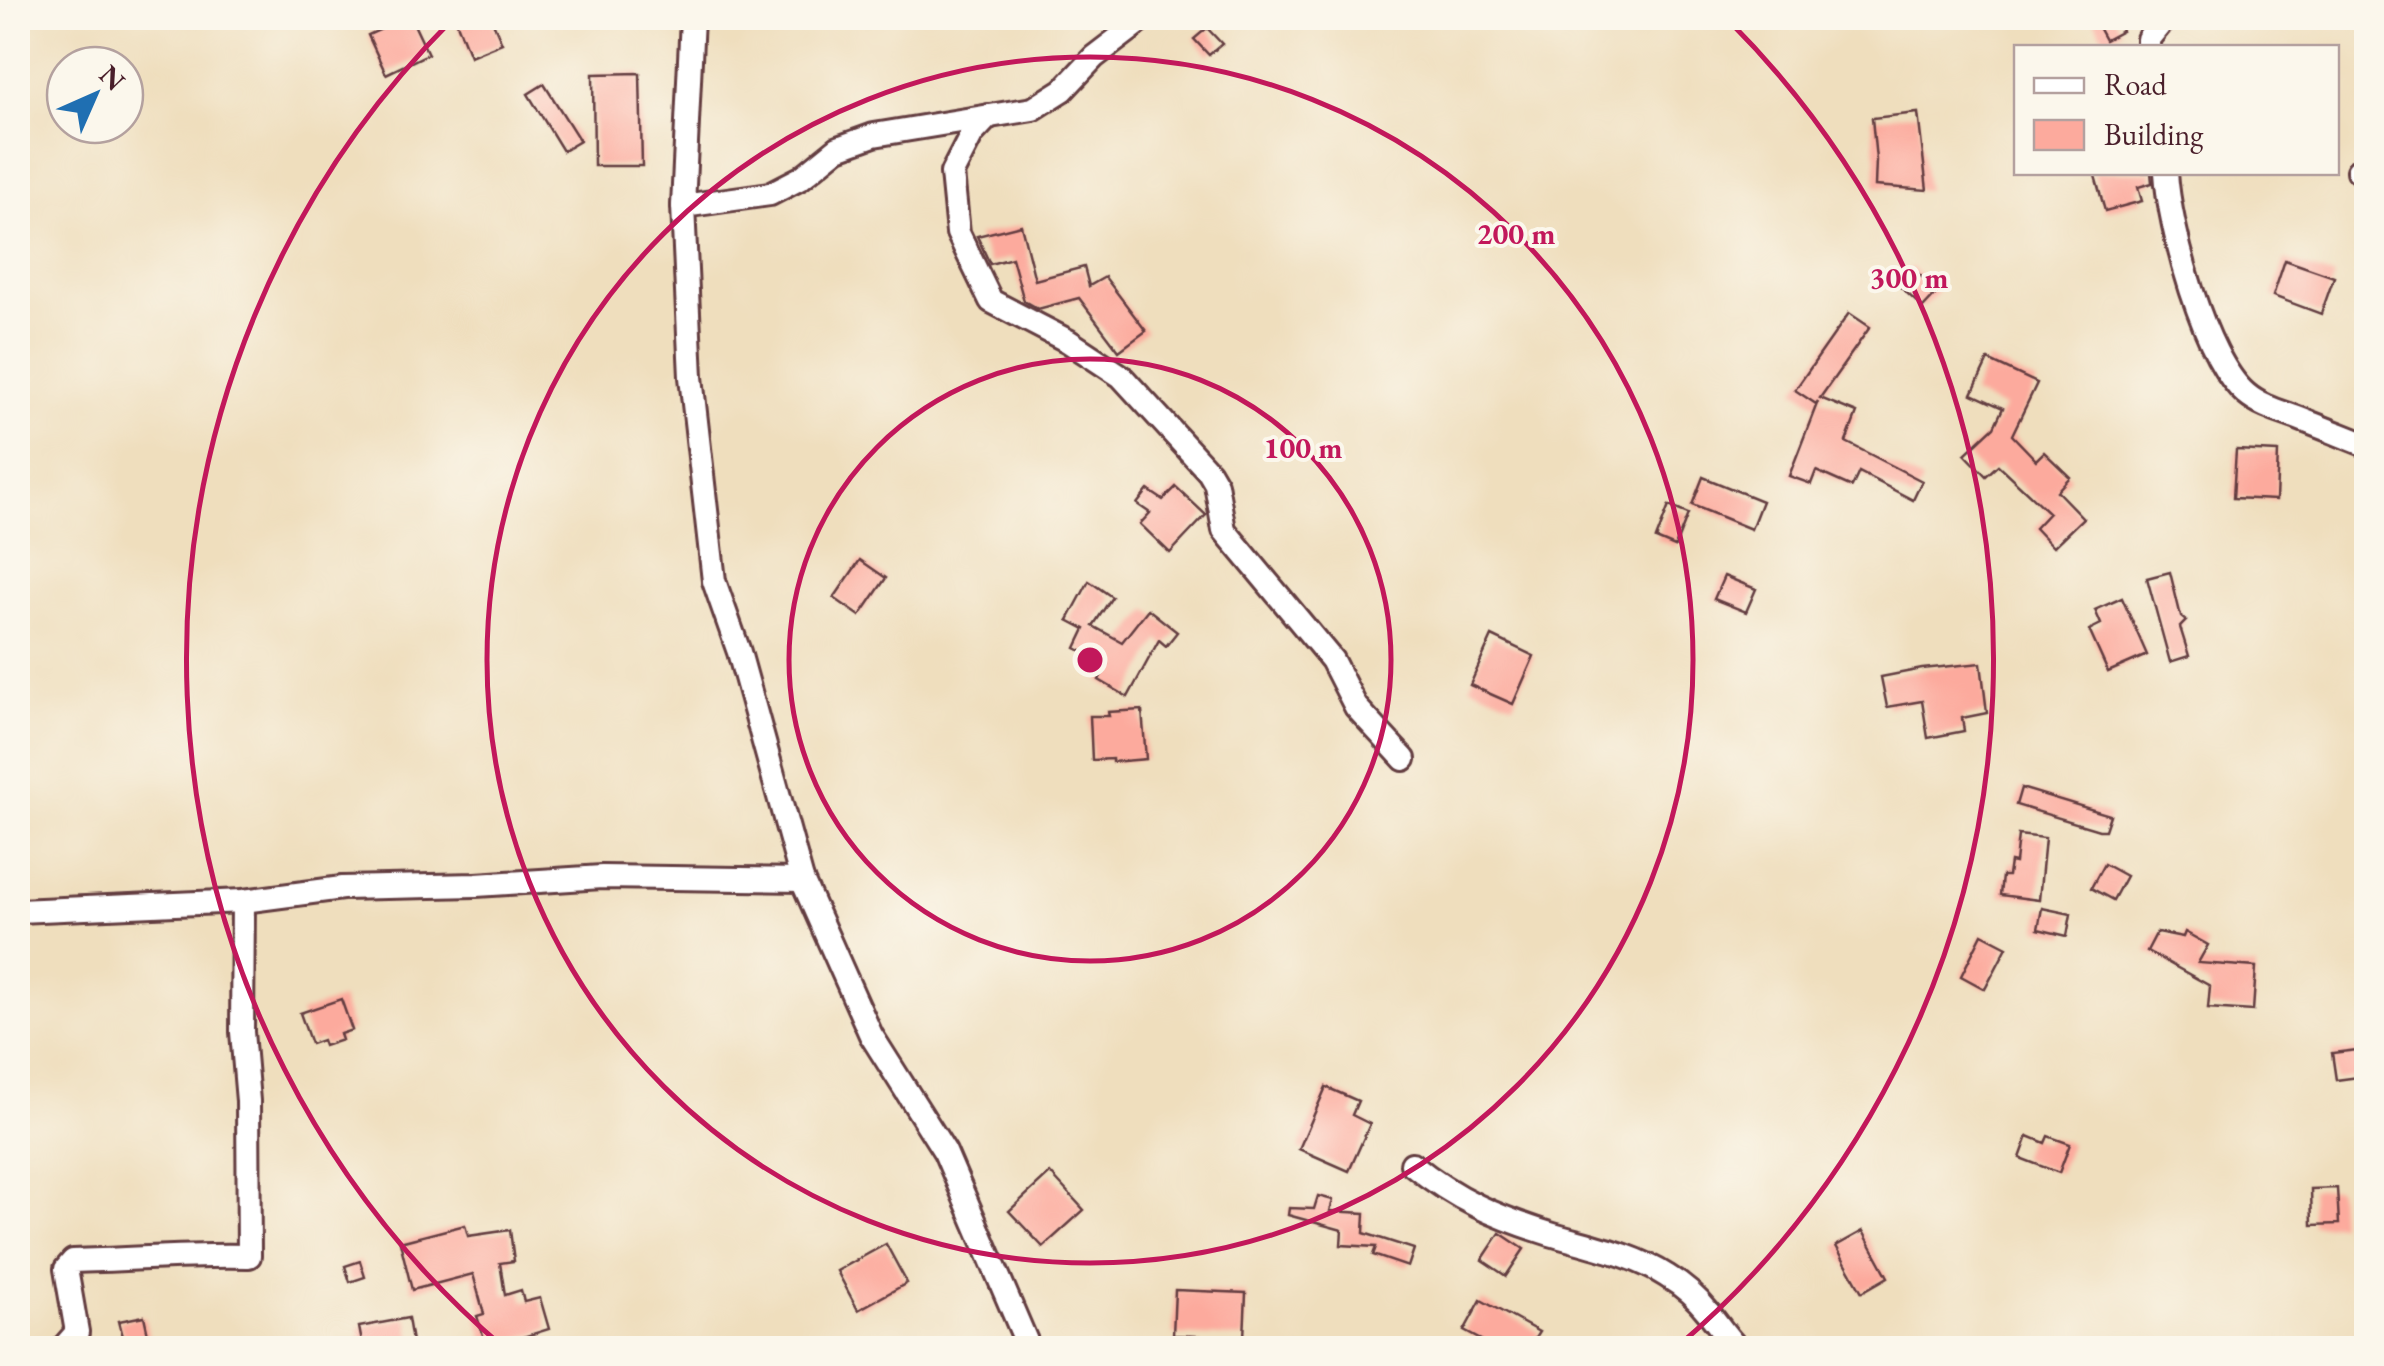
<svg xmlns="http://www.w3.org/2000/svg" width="2384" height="1366" viewBox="0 0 2384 1366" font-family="'EB Garamond',serif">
	<rect width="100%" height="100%" fill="#fbf7ec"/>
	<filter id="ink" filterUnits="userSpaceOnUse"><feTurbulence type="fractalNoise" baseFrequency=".01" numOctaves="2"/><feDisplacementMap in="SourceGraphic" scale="20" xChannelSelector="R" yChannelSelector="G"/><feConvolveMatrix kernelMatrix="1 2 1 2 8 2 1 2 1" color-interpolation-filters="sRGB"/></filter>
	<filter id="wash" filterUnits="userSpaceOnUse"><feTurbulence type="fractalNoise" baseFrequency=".0048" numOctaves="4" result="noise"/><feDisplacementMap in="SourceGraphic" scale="40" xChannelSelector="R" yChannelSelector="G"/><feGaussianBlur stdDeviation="2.25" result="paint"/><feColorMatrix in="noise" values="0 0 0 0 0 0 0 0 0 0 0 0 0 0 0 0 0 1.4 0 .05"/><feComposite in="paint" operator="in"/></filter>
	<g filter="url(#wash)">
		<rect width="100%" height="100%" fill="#efdebd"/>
		<g id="blocks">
			<g fill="#fcaa9d">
				<path d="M406 18H411L428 54 386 74 368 35Z"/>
				<path d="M455 18H491L502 43 470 56Z"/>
				<path d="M2093 18H2115L2122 31 2105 40Z"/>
				<path d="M1207 28 1222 44 1209 55 1194 39Z"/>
				<path d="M640 73 642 166H594L593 74Z"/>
				<path d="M544 84 580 141 563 151 528 94Z"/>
				<path d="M1918 113 1927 190 1875 186 1876 160 1872 118Z"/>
				<path d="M2094 172H2151L2152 183 2138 187 2142 201 2105 211Z"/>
				<path d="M1021 225 1035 280 1084 267 1089 286 1105 277 1146 331 1119 351 1079 298 1038 309 1024 301 1012 258 990 264 977 236Z"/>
				<path d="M2285 260 2334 277 2321 314 2273 296Z"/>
				<path d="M1911 267 1938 292 1923 308 1896 283Z"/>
				<path d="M1849 313 1870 327 1820 398 1857 413 1846 442 1922 481 1913 500 1859 472 1852 487 1816 471 1811 484 1789 476 1818 401 1816 404 1795 390Z"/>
				<path d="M1988 360 2037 383 2012 435 2036 460 2044 452 2070 477 2057 491 2083 518 2053 547 2035 528 2049 513 1998 465 1986 476 1965 454 1994 427 2003 408 1972 394Z"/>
				<path d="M2236 450 2278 452 2276 500 2233 498Z"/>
				<path d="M1703 477 1762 501 1751 529 1692 505Z"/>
				<path d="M1176 487 1206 515 1170 553 1140 524 1150 513 1137 504 1148 490 1163 500Z"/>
				<path d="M1669 506 1688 514 1675 547 1656 539Z"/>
				<path d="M860 560 886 578 860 616 834 598Z"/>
				<path d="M2170 572 2181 617 2186 621 2180 627 2189 656 2170 662 2147 578Z"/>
				<path d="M1724 576 1756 589 1746 612 1714 599Z"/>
				<path d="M1089 581 1112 597 1093 626 1122 642 1148 609 1177 632 1166 646 1159 640 1128 697 1099 680 1107 664 1076 648 1085 629 1068 620Z"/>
				<path d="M2122 598 2147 655 2108 672 2089 630 2101 624 2095 610Z"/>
				<path d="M1492 636 1534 656 1513 704 1470 685Z"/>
				<path d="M1981 663 1987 713 1962 718 1964 731 1928 738 1922 701 1887 707 1881 677 1922 669Z"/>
				<path d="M1142 710 1146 759 1112 762V759L1092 760 1090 716H1109L1108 712Z"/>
				<path d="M2021 788 2110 815 2105 830H2099L2016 805Z"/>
				<path d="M2018 835 2045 838 2039 900 2000 895 2002 876H2008L2010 862 2015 863Z"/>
				<path d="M2104 864 2126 876 2113 900 2091 888Z"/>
				<path d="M2042 908 2071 914 2067 936 2038 929Z"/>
				<path d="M2157 932 2183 937 2185 932 2208 945 2198 963 2256 967 2253 1011 2208 1008 2210 986 2147 951Z"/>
				<path d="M1982 934 2007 947 1985 989 1961 976Z"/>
				<path d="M341 999 352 1030 340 1034 342 1040 324 1046 322 1040 311 1044 300 1013Z"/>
				<path d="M2366 1049V1076L2336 1080 2332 1053Z"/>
				<path d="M1326 1087 1358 1101 1352 1115 1370 1124 1349 1171 1299 1149Z"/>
				<path d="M2028 1136 2045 1143 2048 1136 2070 1144 2059 1173 2020 1158Z"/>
				<path d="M1050 1173 1084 1210 1043 1247 1009 1211Z"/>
				<path d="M2337 1188 2339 1224 2312 1225 2311 1189Z"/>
				<path d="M1318 1196 1333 1200 1330 1211 1365 1213 1364 1233 1414 1249 1408 1267 1373 1255 1376 1247 1341 1245 1342 1230 1288 1215 1289 1208 1314 1209Z"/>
				<path d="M465 1225 468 1236 510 1230 514 1261 500 1263 505 1295 521 1290 524 1302 540 1298 549 1329 487 1348 477 1316 484 1314 473 1274 412 1290 400 1242Z"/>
				<path d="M1863 1231 1888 1277 1862 1292 1836 1246Z"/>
				<path d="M1500 1233 1524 1249 1506 1276 1482 1260Z"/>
				<path d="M886 1244 907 1283 858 1310 837 1271Z"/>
				<path d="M360 1261 365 1277 350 1282 345 1266Z"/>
				<path d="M1175 1290 1246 1293 1244 1338 1173 1335Z"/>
				<path d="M1481 1300 1539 1332 1529 1348H1496L1464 1331Z"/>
				<path d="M144 1316 151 1348H126L119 1321Z"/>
				<path d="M408 1318 413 1348H363L359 1327Z"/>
			</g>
		</g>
	</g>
	<g filter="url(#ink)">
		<use href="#blocks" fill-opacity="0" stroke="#633c41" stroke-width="2.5"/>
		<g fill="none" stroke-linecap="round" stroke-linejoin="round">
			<defs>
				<g id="street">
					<path d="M692 18 683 206 691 377 714 581 739 652 802 880 871 1035 945 1152 1029 1348"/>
					<path d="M2148 48V39L2165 18"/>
					<path d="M989 116 972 134 952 173 958 233 991 301 1068 341 1121 376 1209 472 1216 484 1224 530 1332 660 1356 707 1404 759"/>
					<path d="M2358 171 2366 176"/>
					<path d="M2166 172C2169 227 2204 358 2246 394 2260 406 2278 411 2295 417 2319 426 2343 436 2366 445"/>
					<path d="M683 206 770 194 801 178 838 148 874 135 1033 109 1063 90 1094 57 1145 18"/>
					<path d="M18 911 243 901 342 888 476 885 602 877 802 880"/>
					<path d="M1412 1164C1456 1200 1497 1217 1550 1234 1590 1246 1631 1253 1667 1276 1682 1285 1697 1298 1708 1312 1718 1324 1726 1337 1737 1348"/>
					<path d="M63 1348 77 1332 66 1269 73 1261C132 1260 191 1254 249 1256L248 1101 242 1032 243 901"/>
				</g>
			</defs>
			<use href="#street" stroke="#633c41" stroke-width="28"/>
			<use href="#street" stroke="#fff" stroke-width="22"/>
		</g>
	</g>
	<g fill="none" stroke="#c2185b" stroke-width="5">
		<circle cx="1090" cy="660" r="301"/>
		<circle cx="1090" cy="660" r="603"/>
		<path d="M503 1347A904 904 0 0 1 451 21M1729 21A904 904 0 0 1 1677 1347"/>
	</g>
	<circle cx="1090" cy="660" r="15" fill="#c2185b" stroke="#fbf7ec" stroke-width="5"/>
	<g font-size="30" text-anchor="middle" font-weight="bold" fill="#c2185b" stroke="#fbf7ec" stroke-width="8" stroke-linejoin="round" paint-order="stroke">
		<text x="1516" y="244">200 m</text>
		<text x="1909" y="288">300 m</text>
		<text x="1303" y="458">100 m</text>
	</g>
	<rect width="2384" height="1366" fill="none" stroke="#fbf7ec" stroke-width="60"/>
	<rect x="2014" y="45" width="325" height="130" fill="#fbf7ec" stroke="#b4a19f" stroke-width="2.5"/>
	<rect x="2034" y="78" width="50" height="15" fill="#ffffff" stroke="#b4a19f" stroke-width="2.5"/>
	<text x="2104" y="95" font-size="30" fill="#4a1f2b">Road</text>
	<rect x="2034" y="120" width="50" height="30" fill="#fcaa9d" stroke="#b4a19f" stroke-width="2.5"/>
	<text x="2104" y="145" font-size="30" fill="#4a1f2b">Building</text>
	<g transform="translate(95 95) rotate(45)"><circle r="48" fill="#fbf7ec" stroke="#b4a19f" stroke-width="2.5"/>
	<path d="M0-8L18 38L0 25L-18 38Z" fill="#1f6fb2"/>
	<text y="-15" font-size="28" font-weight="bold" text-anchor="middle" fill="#4a1f2b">N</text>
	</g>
</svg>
